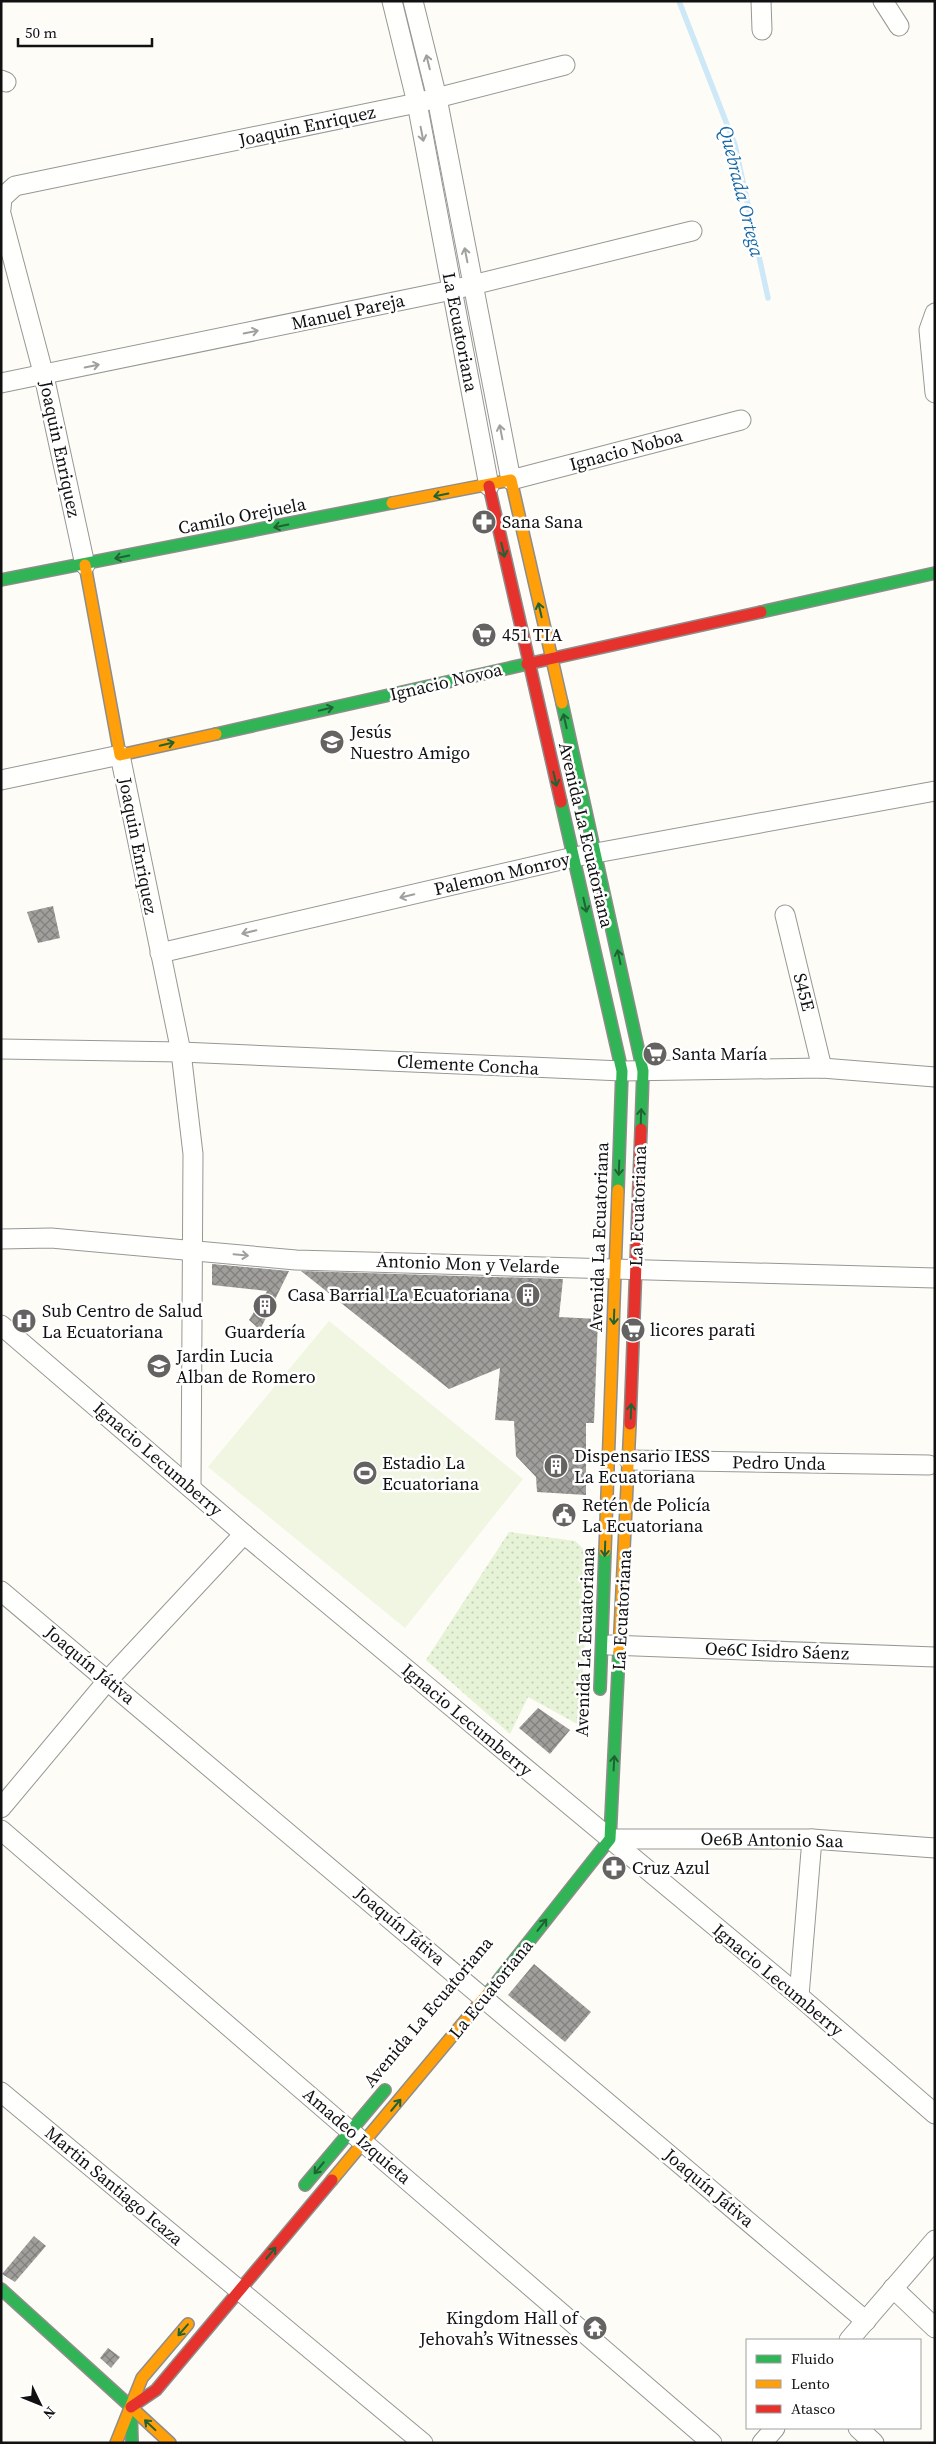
<svg xmlns="http://www.w3.org/2000/svg" width="936" height="2444" viewBox="0 0 936 2444" font-family="'Source Serif 4',serif">
	<defs>
		<pattern id="grass-dots" width="8" height="8" patternUnits="userSpaceOnUse" patternTransform="scale(1.25)"><rect width="8" height="8" fill="#e7f3d7"/><path d="M2 2h.1M6 6h.1" fill="none" stroke="#c5cfb8" stroke-width="1.8" stroke-linecap="round"/></pattern>
		<pattern id="building-cross-hatch" width="8" height="8" patternUnits="userSpaceOnUse" patternTransform="scale(1.25)"><rect width="8" height="8" fill="#a19f9c"/><path d="M0 0l8 8M0 8l8-8" fill="none" stroke="#82807e"/></pattern>
	</defs>
	<rect width="100%" height="100%" fill="#fdfcf7"/>
	<path fill="url(#grass-dots)" d="M509 1532 575 1541 591 1556 579 1725 528 1697 510 1734 426 1660Z"/>
	<path fill="#f0f6e1" d="M329 1321 523 1479 405 1628 208 1467Z"/>
	<g fill="none" stroke-linecap="round" stroke-linejoin="round">
		<path stroke="#cde8f7" stroke-width="5.5" d="M679 1 735 145 768 298"/>
	</g>
	<g fill="url(#building-cross-hatch)">
		<path d="M53 906 60 938 38 943 27 912Z"/>
		<path d="M212 1264 289 1271 260 1330 249 1320 267 1291 212 1285Z"/>
		<path d="M301 1271 563 1279 559 1317 598 1319 594 1423H586V1495L537 1492 536 1477 516 1456 514 1421 495 1420 500 1368 449 1389Z"/>
		<path d="M538 1708 570 1730 550 1754 519 1728Z"/>
		<path d="M534 1964 591 2012 565 2042 508 1995Z"/>
		<path d="M34 2236 46 2246 15 2282 2 2274Z"/>
		<path d="M108 2348 120 2357 111 2368 100 2358Z"/>
	</g>
	<g fill="none" stroke-linecap="round" stroke-linejoin="round">
		<defs>
			<g id="street">
				<path d="M392 1 417 103 489 486"/>
				<path d="M413 1 437 98 511 480 741 420"/>
				<path d="M761 1 762 30"/>
				<path d="M883 1 899 26"/>
				<path d="M1 80 6 82"/>
				<path d="M1 209 2 198 15 186 417 103 565 65"/>
				<path d="M1 214 44 376 85 565"/>
				<path d="M935 313 929 330 935 393"/>
				<path d="M1 383 452 290 692 231"/>
				<path d="M1 780 120 755 181 1052 193 1154 191 1488"/>
				<path d="M785 915 822 1068"/>
				<path d="M160 953 574 857 935 791"/>
				<path d="M1 1049 181 1052 622 1071 822 1068 935 1077"/>
				<path d="M1 1239 51 1238 296 1260 935 1278"/>
				<path d="M1 1325 244 1534 799 1996 935 2114"/>
				<path d="M629 1460 929 1465"/>
				<path d="M1 1591 866 2321"/>
				<path d="M609 1645 935 1657"/>
				<path d="M1 1808 108 1680 244 1534"/>
				<path d="M1 1830 712 2443"/>
				<path d="M610 1839H812L935 1848"/>
				<path d="M799 1996 812 1839"/>
				<path d="M1 2092 423 2443"/>
				<path d="M893 2288 935 2328"/>
				<path d="M849 2340 935 2240"/>
				<path d="M858 2428 874 2443"/>
				<path d="M762 2443 775 2428"/>
			</g>
			<g id="fast">
				<path d="M1 580 392 503"/>
				<path d="M761 612 935 573"/>
				<path d="M562 703 643 1071 641 1129"/>
				<path d="M216 734 527 664"/>
				<path d="M561 802 622 1071 618 1190"/>
				<path d="M600 1689 605 1551"/>
				<path d="M489 1992 610 1839 619 1652"/>
				<path d="M305 2185 385 2090"/>
				<path d="M1 2289 131 2407"/>
				<path d="M131 2407 132 2443"/>
			</g>
			<g id="slow">
				<path d="M392 503 511 480 562 703"/>
				<path d="M85 565 120 755 216 734"/>
				<path d="M605 1551 618 1190"/>
				<path d="M619 1652 630 1424"/>
				<path d="M332 2180 489 1992"/>
				<path d="M131 2407 170 2443"/>
				<path d="M116 2443 142 2378 188 2324"/>
			</g>
			<g id="jam">
				<path d="M489 486 561 802"/>
				<path d="M527 664 761 612"/>
				<path d="M630 1424 641 1129"/>
				<path d="M131 2407 156 2390 332 2180"/>
			</g>
		</defs>
		<use href="#street" stroke="#979795" stroke-width="21"/>
		<use href="#fast" stroke="#8e8d8b" stroke-width="14"/>
		<use href="#slow" stroke="#8e8d8b" stroke-width="14"/>
		<use href="#jam" stroke="#8e8d8b" stroke-width="14"/>
		<use href="#street" stroke="#fffffe" stroke-width="19"/>
		<use href="#fast" stroke="#30b455" stroke-width="11"/>
		<use href="#slow" stroke="#ff9f0a" stroke-width="11"/>
		<use href="#jam" stroke="#e5322d" stroke-width="11"/>
	</g>
	<defs><path id="oneway-shaft" d="M-6 0H5M1.5-3L5.5 0L1.5 3" fill="none" stroke-width="1.6" stroke-linecap="round" stroke-linejoin="round" transform="scale(1.25)"/></defs>
	<g stroke="#a0a09f">
		<use href="#oneway-shaft" transform="translate(428 62) rotate(-104)"/>
		<use href="#oneway-shaft" transform="translate(422 134) rotate(79)"/>
		<use href="#oneway-shaft" transform="translate(466 255) rotate(-101)"/>
		<use href="#oneway-shaft" transform="translate(251 332) rotate(-12)"/>
		<use href="#oneway-shaft" transform="translate(92 366) rotate(-12)"/>
		<use href="#oneway-shaft" transform="translate(501 432) rotate(-101)"/>
		<use href="#oneway-shaft" transform="translate(407 896) rotate(167)"/>
		<use href="#oneway-shaft" transform="translate(249 932) rotate(167)"/>
		<use href="#oneway-shaft" transform="translate(241 1255) rotate(5)"/>
	</g>
	<g stroke="#206233">
		<use href="#oneway-shaft" transform="translate(441 495) rotate(169)"/>
		<use href="#oneway-shaft" transform="translate(281 526) rotate(169)"/>
		<use href="#oneway-shaft" transform="translate(503 550) rotate(77)"/>
		<use href="#oneway-shaft" transform="translate(122 557) rotate(169)"/>
		<use href="#oneway-shaft" transform="translate(540 610) rotate(-103)"/>
		<use href="#oneway-shaft" transform="translate(326 709) rotate(-13)"/>
		<use href="#oneway-shaft" transform="translate(565 721) rotate(-103)"/>
		<use href="#oneway-shaft" transform="translate(167 744) rotate(-13)"/>
		<use href="#oneway-shaft" transform="translate(555 779) rotate(77)"/>
		<use href="#oneway-shaft" transform="translate(585 905) rotate(77)"/>
		<use href="#oneway-shaft" transform="translate(619 957) rotate(-102)"/>
		<use href="#oneway-shaft" transform="translate(641 1116) rotate(-88)"/>
		<use href="#oneway-shaft" transform="translate(619 1168) rotate(92)"/>
		<use href="#oneway-shaft" transform="translate(614 1317) rotate(92)"/>
		<use href="#oneway-shaft" transform="translate(631 1411) rotate(-88)"/>
		<use href="#oneway-shaft" transform="translate(605 1549) rotate(92)"/>
		<use href="#oneway-shaft" transform="translate(614 1763) rotate(-87)"/>
		<use href="#oneway-shaft" transform="translate(542 1925) rotate(-52)"/>
		<use href="#oneway-shaft" transform="translate(396 2105) rotate(-50)"/>
		<use href="#oneway-shaft" transform="translate(319 2168) rotate(130)"/>
		<use href="#oneway-shaft" transform="translate(271 2253) rotate(-50)"/>
		<use href="#oneway-shaft" transform="translate(183 2330) rotate(131)"/>
		<use href="#oneway-shaft" transform="translate(150 2425) rotate(-137)"/>
	</g>
	<defs>
		<symbol id="pharmacy-disc" viewBox="-11 -11 22 22"><circle r="9.5" fill="#646362" stroke="#fff"/><path d="M-2-6h4v4h4v4h-4v4h-4v-4h-4v-4h4Z" fill="#fff"/></symbol>
		<symbol id="supermarket-disc" viewBox="-11 -11 22 22"><circle r="9.5" fill="#646362" stroke="#fff"/><path d="M-6-5.5h2.5l.6 2H6L4.5 2H-2.5L-4.4-4H-6ZM-1.5 3.2a1.3 1.3 0 1 0 .1 0ZM3 3.2a1.3 1.3 0 1 0 .1 0Z" fill="#fff"/></symbol>
		<symbol id="school-disc" viewBox="-11 -11 22 22"><circle r="9.5" fill="#646362" stroke="#fff"/><path d="M0-5L7-2L0 1L-7-2ZM-4 1L0 2.5L4 1V4Q0 6-4 4Z" fill="#fff"/></symbol>
		<symbol id="building-disc" viewBox="-11 -11 22 22"><circle r="9.5" fill="#646362" stroke="#fff"/><path d="M-4-6H4V6H1V3H-1V6H-4ZM-2.5-4.3h1.7v1.8h-1.7ZM.8-4.3h1.7v1.8H.8ZM-2.5-1h1.7V.8h-1.7ZM.8-1h1.7V.8H.8Z" fill="#fff"/></symbol>
		<symbol id="hospital-disc" viewBox="-11 -11 22 22"><circle r="9.5" fill="#646362" stroke="#fff"/><path d="M-5-5h3v3.5h4V-5h3V5h-3V1.5h-4V5h-3Z" fill="#fff"/></symbol>
		<symbol id="stadium-disc" viewBox="-11 -11 22 22"><circle r="9.5" fill="#646362" stroke="#fff"/><path d="M0-5a6.5 5 0 1 0 0 10a6.5 5 0 1 0 0-10ZM-3.5-1.8h7v3.6h-7Z" fill="#fff"/></symbol>
		<symbol id="civic-disc" viewBox="-11 -11 22 22"><circle r="9.5" fill="#646362" stroke="#fff"/><path d="M-.6-6.5H3V-4.5H.6V-3L4-1V1h2V6H-6V1h2V-1L-.6-3ZM-1.2 2.5V6h2.4V2.5Z" fill="#fff"/></symbol>
		<symbol id="temple-disc" viewBox="-11 -11 22 22"><circle r="9.5" fill="#646362" stroke="#fff"/><path d="M0-6L5-2H3V0L6.5 2.5H4V6H1.5V3h-3V6H-4V2.5H-6.5L-3 0V-2H-5Z" fill="#fff"/></symbol>
	</defs>
	<g fill-rule="evenodd">
		<use href="#pharmacy-disc" x="470" y="508" width="28" height="28"/>
		<use href="#supermarket-disc" x="470" y="621" width="28" height="28"/>
		<use href="#school-disc" x="318" y="728" width="28" height="28"/>
		<use href="#supermarket-disc" x="641" y="1040" width="28" height="28"/>
		<use href="#building-disc" x="514" y="1281" width="28" height="28"/>
		<use href="#building-disc" x="251" y="1292" width="28" height="28"/>
		<use href="#hospital-disc" x="10" y="1307" width="28" height="28"/>
		<use href="#supermarket-disc" x="619" y="1316" width="28" height="28"/>
		<use href="#school-disc" x="145" y="1352" width="28" height="28"/>
		<use href="#building-disc" x="542" y="1452" width="28" height="28"/>
		<use href="#stadium-disc" x="351" y="1459" width="28" height="28"/>
		<use href="#civic-disc" x="550" y="1501" width="28" height="28"/>
		<use href="#pharmacy-disc" x="600" y="1854" width="28" height="28"/>
		<use href="#temple-disc" x="581" y="2314" width="28" height="28"/>
	</g>
	<g text-anchor="middle" stroke-width="5" stroke-linejoin="round" paint-order="stroke">
		<g font-size="18" fill="#111" stroke="#fff">
			<text transform="translate(307 126) rotate(-12)" y="6">Joaquin Enriquez</text>
			<text transform="translate(348 312) rotate(-12)" y="6">Manuel Pareja</text>
			<text transform="translate(460 332) rotate(79)" y="6">La Ecuatoriana</text>
			<text transform="translate(60 449) rotate(78)" y="6">Joaquin Enriquez</text>
			<text transform="translate(626 450) rotate(-15)" y="6">Ignacio Noboa</text>
			<text transform="translate(242 516) rotate(-11)" y="6">Camilo Orejuela</text>
			<text transform="translate(446 682) rotate(-13)" y="6">Ignacio Novoa</text>
			<text transform="translate(586 835) rotate(77)" y="6">Avenida La Ecuatoriana</text>
			<text transform="translate(138 846) rotate(79)" y="6">Joaquin Enriquez</text>
			<text transform="translate(502 874) rotate(-13)" y="6">Palemon Monroy</text>
			<text transform="translate(804 992) rotate(76)" y="6">S45E</text>
			<text transform="translate(468 1065) rotate(3)" y="6">Clemente Concha</text>
			<text transform="translate(638 1206) rotate(-88)" y="6">La Ecuatoriana</text>
			<text transform="translate(599 1237) rotate(-88)" y="6">Avenida La Ecuatoriana</text>
			<text transform="translate(468 1264) rotate(2)" y="6">Antonio Mon y Velarde</text>
			<text transform="translate(158 1459) rotate(41)" y="6">Ignacio Lecumberry</text>
			<text transform="translate(779 1463) rotate(1)" y="6">Pedro Unda</text>
			<text transform="translate(622 1610) rotate(-87)" y="6">La Ecuatoriana</text>
			<text transform="translate(585 1642) rotate(-88)" y="6">Avenida La Ecuatoriana</text>
			<text transform="translate(777 1651) rotate(2)" y="6">Oe6C Isidro Sáenz</text>
			<text transform="translate(90 1665) rotate(40)" y="6">Joaquín Játiva</text>
			<text transform="translate(467 1720) rotate(40)" y="6">Ignacio Lecumberry</text>
			<text transform="translate(772 1840) rotate(1)" y="6">Oe6B Antonio Saa</text>
			<text transform="translate(400 1926) rotate(40)" y="6">Joaquín Játiva</text>
			<text transform="translate(778 1980) rotate(40)" y="6">Ignacio Lecumberry</text>
			<text transform="translate(491 1989) rotate(-51)" y="6">La Ecuatoriana</text>
			<text transform="translate(428 2012) rotate(-50)" y="6">Avenida La Ecuatoriana</text>
			<text transform="translate(357 2136) rotate(41)" y="6">Amadeo Izquieta</text>
			<text transform="translate(114 2186) rotate(40)" y="6">Martin Santiago Icaza</text>
			<text transform="translate(709 2188) rotate(40)" y="6">Joaquín Játiva</text>
		</g>
		<g font-size="18" fill="#111" stroke="#fff" text-anchor="start">
			<text x="502" y="528">Sana Sana</text>
			<text x="502" y="641">451 TIA</text>
			<text x="350" y="738">Jesús<tspan x="350" dy="21">Nuestro Amigo</tspan></text>
			<text x="672" y="1060">Santa María</text>
			<text x="510" y="1301" text-anchor="end">Casa Barrial La Ecuatoriana</text>
			<text x="42" y="1317">Sub Centro de Salud<tspan x="42" dy="21">La Ecuatoriana</tspan></text>
			<text x="650" y="1336">licores parati</text>
			<text x="265" y="1338" text-anchor="middle">Guardería</text>
			<text x="176" y="1362">Jardin Lucia<tspan x="176" dy="21">Alban de Romero</tspan></text>
			<text x="574" y="1462">Dispensario IESS<tspan x="574" dy="21">La Ecuatoriana</tspan></text>
			<text x="382" y="1469">Estadio La<tspan x="382" dy="21">Ecuatoriana</tspan></text>
			<text x="582" y="1511">Retén de Policía<tspan x="582" dy="21">La Ecuatoriana</tspan></text>
			<text x="632" y="1874">Cruz Azul</text>
			<text x="578" y="2324" text-anchor="end">Kingdom Hall of<tspan x="578" dy="21">Jehovah’s Witnesses</tspan></text>
		</g>
		<g font-size="19" font-style="italic" fill="#1768a6" stroke="#fff">
			<text transform="translate(742 191) rotate(76)" y="7">Quebrada Ortega</text>
		</g>
	</g>
	<rect width="936" height="2444" fill="none" stroke="#111111" stroke-width="5"/>
	<rect x="746" y="2339" width="175" height="90" fill="#ffffff" stroke="#a0a0a0"/>
	<rect x="756" y="2355" width="25" height="8" fill="#30b455" stroke="#a0a0a0"/>
	<text x="791" y="2364" font-size="15" fill="#111111">Fluido</text>
	<rect x="756" y="2380" width="25" height="8" fill="#ff9f0a" stroke="#a0a0a0"/>
	<text x="791" y="2389" font-size="15" fill="#111111">Lento</text>
	<rect x="756" y="2405" width="25" height="8" fill="#e5322d" stroke="#a0a0a0"/>
	<text x="791" y="2414" font-size="15" fill="#111111">Atasco</text>
	<g transform="translate(40 2404) rotate(133)" stroke="#ffffff" stroke-width="4" paint-order="stroke">
	<path d="M0-4L9 19L0 12L-9 19Z" fill="#111111"/>
	<text y="-8" font-size="14" font-weight="bold" text-anchor="middle" fill="#111111">N</text>
	</g>
	<path d="M18 38v8h134v-8" fill="none" stroke="#111111" stroke-width="2.5"/>
	<text x="25" y="38" font-size="15" fill="#111111" stroke="#ffffff" stroke-width="4" paint-order="stroke">50 m</text>
</svg>
